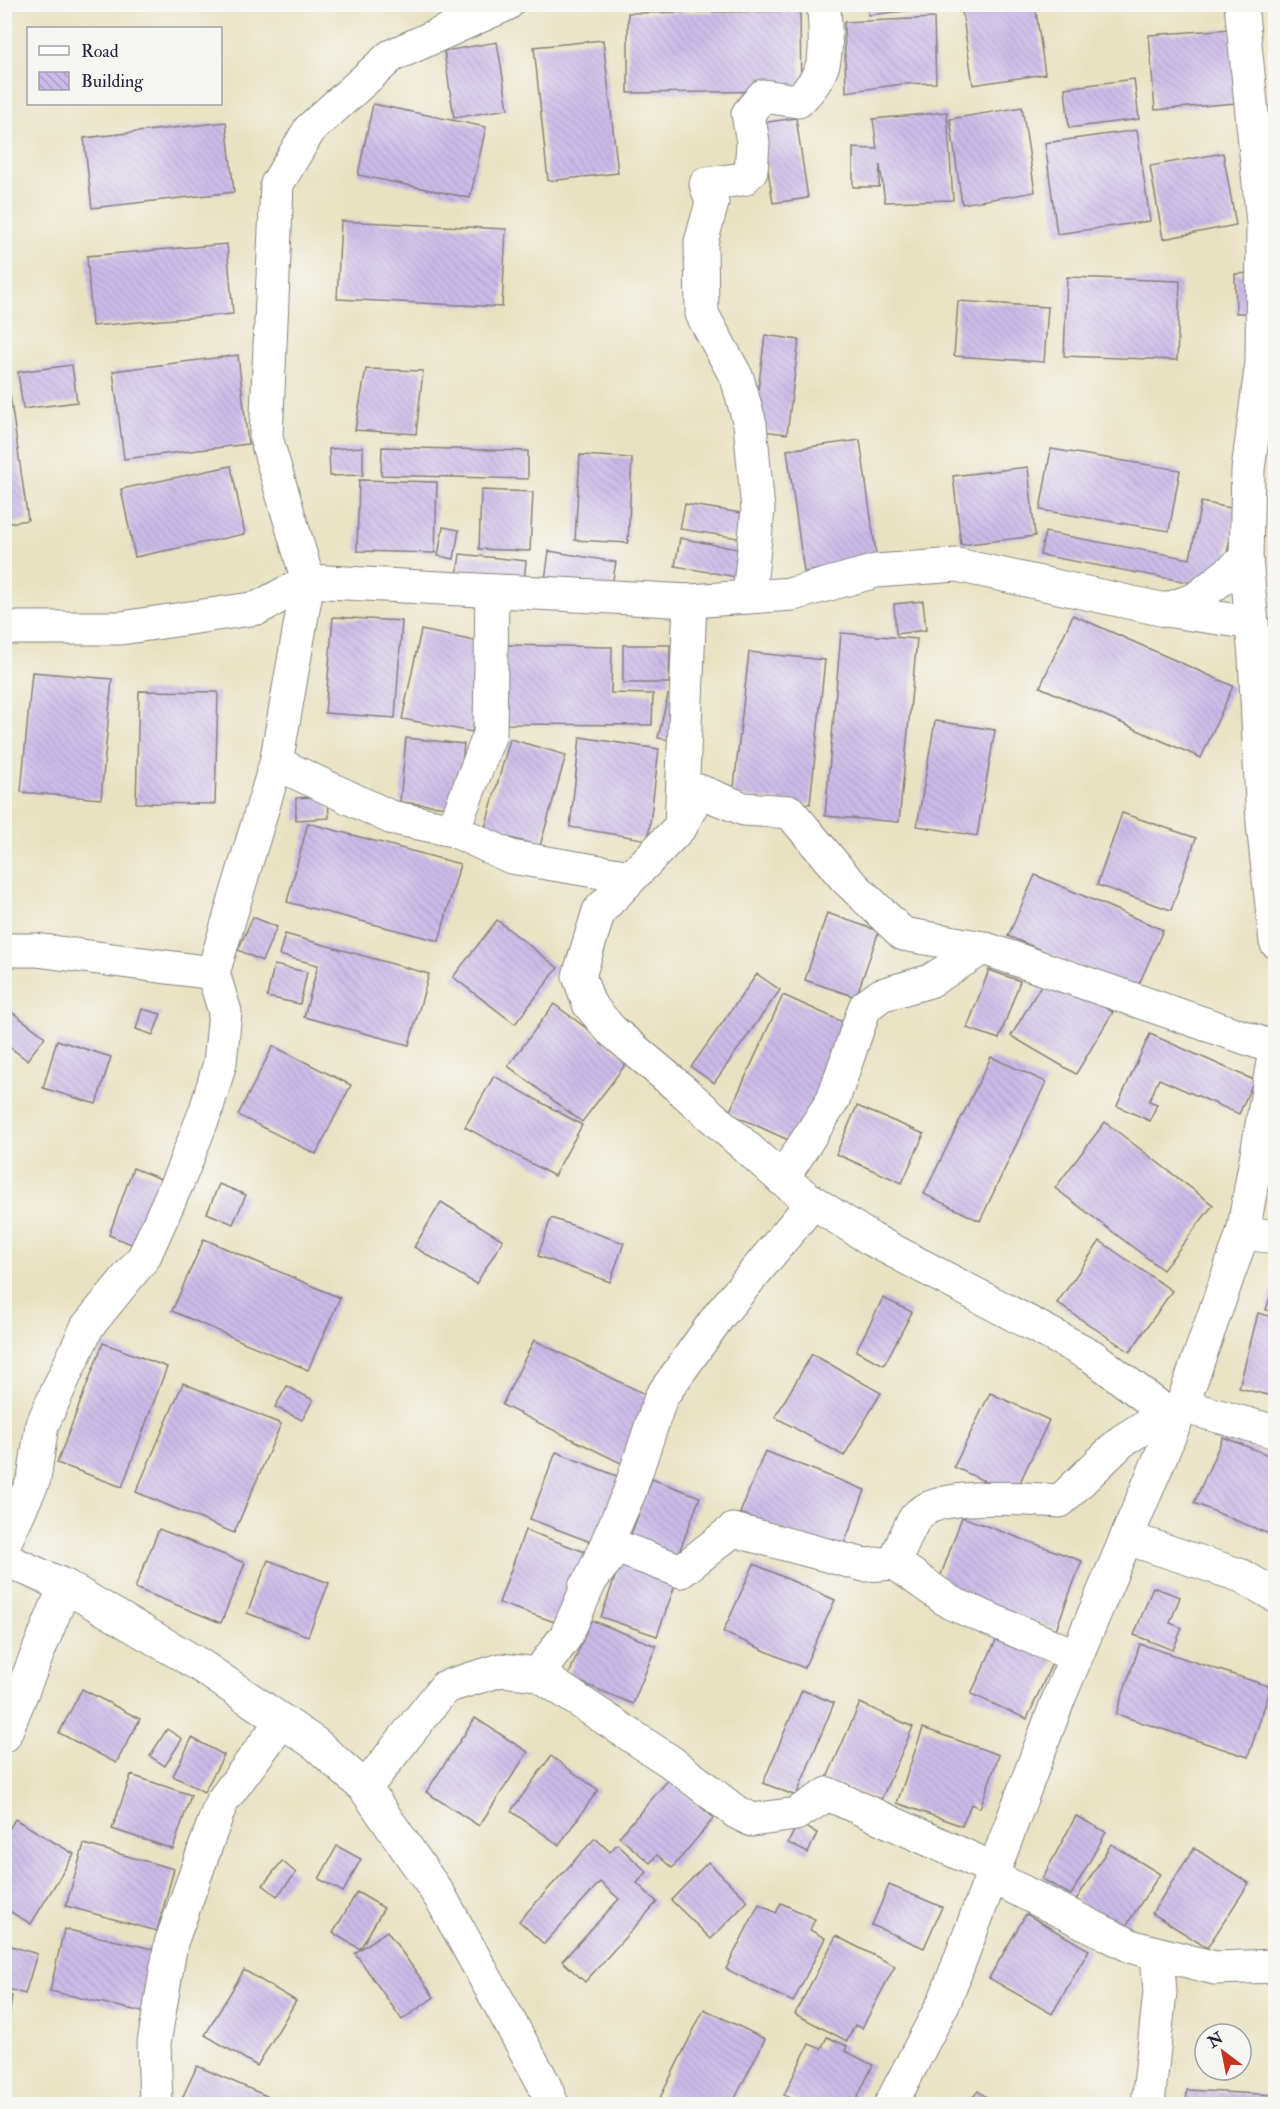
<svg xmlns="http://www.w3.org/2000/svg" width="1280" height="2109" viewBox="0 0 1280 2109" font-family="'IM FELL Double Pica',serif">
	<defs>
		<pattern id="building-back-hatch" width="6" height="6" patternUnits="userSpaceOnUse" patternTransform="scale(1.5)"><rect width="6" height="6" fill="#cabae8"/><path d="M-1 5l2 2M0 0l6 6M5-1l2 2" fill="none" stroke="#ada0c8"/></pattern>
	</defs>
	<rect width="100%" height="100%" fill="#f6f6f2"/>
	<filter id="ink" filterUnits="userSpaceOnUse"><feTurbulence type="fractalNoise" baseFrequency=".0167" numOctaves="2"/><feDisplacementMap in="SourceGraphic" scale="12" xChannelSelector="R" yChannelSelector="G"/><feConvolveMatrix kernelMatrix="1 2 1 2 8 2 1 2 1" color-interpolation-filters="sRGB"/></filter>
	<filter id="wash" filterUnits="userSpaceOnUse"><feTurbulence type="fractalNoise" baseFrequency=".008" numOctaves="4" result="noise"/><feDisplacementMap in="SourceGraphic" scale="24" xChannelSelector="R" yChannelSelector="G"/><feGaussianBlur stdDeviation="1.35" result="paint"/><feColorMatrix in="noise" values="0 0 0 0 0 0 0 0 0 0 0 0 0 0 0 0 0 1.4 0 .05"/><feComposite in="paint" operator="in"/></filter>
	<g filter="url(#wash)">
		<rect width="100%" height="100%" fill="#e9e2c2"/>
		<g id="blocks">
			<g fill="url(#building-back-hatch)">
				<path d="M867 4H942V7L868 15Z"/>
				<path d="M961 4H1035L1045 74 973 85Z"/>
				<path d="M800 11 801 91 628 93V13Z"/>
				<path d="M934 18 936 83 902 84 846 92 844 22Z"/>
				<path d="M1230 29 1236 103 1155 110 1149 35Z"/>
				<path d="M603 40 618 173 548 181 534 47Z"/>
				<path d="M497 42 508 109 454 118 444 51Z"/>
				<path d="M1134 79 1139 119 1069 128 1065 88Z"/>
				<path d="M373 104 486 127 470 198 358 175Z"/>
				<path d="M1022 107 1035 192 962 204 950 119Z"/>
				<path d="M947 112 953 200 885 202 880 165 879 187H853V148L877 149 873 119Z"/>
				<path d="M796 118 808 198 773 203 761 123Z"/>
				<path d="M226 122 234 192 92 208 84 138Z"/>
				<path d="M1137 130 1150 221 1057 234 1045 143Z"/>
				<path d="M1223 153 1236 225 1163 239 1150 166Z"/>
				<path d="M341 221 506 229 502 307 337 299Z"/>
				<path d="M227 244 233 314 92 326 87 256Z"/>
				<path d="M1254 273 1255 313H1236L1235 274Z"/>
				<path d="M1067 277 1180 281 1177 360 1064 356Z"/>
				<path d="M958 301 1048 307 1044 362 954 356Z"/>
				<path d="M765 335 799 340 787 434 753 430Z"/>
				<path d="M238 355 248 444 124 459 113 371Z"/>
				<path d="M72 365 77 402 23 409 18 372Z"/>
				<path d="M366 369 423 371 416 434 355 430Z"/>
				<path d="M10 395 28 520 4 524V396Z"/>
				<path d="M860 440 877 561 804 572 787 450Z"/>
				<path d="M363 447V475L330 476 329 449Z"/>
				<path d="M382 447 528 451V479L381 475Z"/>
				<path d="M1051 449 1180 470 1169 531 1040 510Z"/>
				<path d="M580 455 632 458 628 543 575 540Z"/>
				<path d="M231 466 245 534 135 557 121 489Z"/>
				<path d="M1028 467 1035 536 961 545 953 476Z"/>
				<path d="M359 480 437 482 435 553 357 551Z"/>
				<path d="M481 490 533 492 530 551 479 549Z"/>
				<path d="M1201 502 1236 509 1220 588 1040 555 1045 532 1190 559Z"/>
				<path d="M685 504 748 514 744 539 680 529Z"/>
				<path d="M443 527 459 530 454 559 438 556Z"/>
				<path d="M680 538 742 550 736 577 675 566Z"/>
				<path d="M549 551 616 562 611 591 545 580Z"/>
				<path d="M460 554 526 561 524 583 457 575Z"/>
				<path d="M923 601 926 630 896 634 894 604Z"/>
				<path d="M1073 615 1233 686 1201 758 1040 687Z"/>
				<path d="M333 617 402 621 395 718 325 713Z"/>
				<path d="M421 630 490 644 472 732 402 719Z"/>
				<path d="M841 633 917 639 899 822 825 816Z"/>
				<path d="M506 645 612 647 611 693 653 694 652 725 505 724Z"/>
				<path d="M623 645H670L669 683H623Z"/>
				<path d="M749 652 825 660 810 804 733 796Z"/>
				<path d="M32 672 112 679 101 799 21 792Z"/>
				<path d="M139 691 218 692 215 804 136 803Z"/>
				<path d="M668 695 683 699 674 741 658 738Z"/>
				<path d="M935 721 995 730 977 836 917 826Z"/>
				<path d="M580 737 659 749 648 840 570 827Z"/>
				<path d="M406 738 464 744 458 808 400 802Z"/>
				<path d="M510 739 566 755 540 846 484 831Z"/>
				<path d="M328 796 329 818 296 820V798Z"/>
				<path d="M1122 813 1196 838 1171 910 1097 885Z"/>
				<path d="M308 823 460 864 439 941 287 902Z"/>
				<path d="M1035 875 1163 930 1136 991 1008 936Z"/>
				<path d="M827 913 879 931 856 997 805 980Z"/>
				<path d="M253 917 277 927 262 961 238 950Z"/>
				<path d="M497 920 558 968 515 1024 453 977Z"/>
				<path d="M285 934 429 974 409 1045 304 1017 318 965 279 955Z"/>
				<path d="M274 965 307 972 300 1004 267 997Z"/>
				<path d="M989 970 1020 981 999 1039 967 1028Z"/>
				<path d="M757 974 780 990 714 1083 691 1067Z"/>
				<path d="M1047 975 1113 1012 1076 1074 1011 1036Z"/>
				<path d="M783 995 852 1026 797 1144 729 1113Z"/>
				<path d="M554 1004 629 1060 582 1122 508 1066Z"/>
				<path d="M4 1006 45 1037 27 1060 4 1043Z"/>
				<path d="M142 1009 161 1014 153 1035 136 1029Z"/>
				<path d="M1150 1034 1254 1080 1239 1114 1159 1079 1149 1101 1157 1104 1150 1121 1117 1106Z"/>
				<path d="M57 1040 111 1057 96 1104 43 1088Z"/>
				<path d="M273 1046 351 1085 316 1154 238 1115Z"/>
				<path d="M991 1057 1046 1082 980 1221 924 1194Z"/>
				<path d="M494 1076 582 1125 554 1176 465 1127Z"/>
				<path d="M857 1106 924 1134 902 1183 836 1154Z"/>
				<path d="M1105 1122 1213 1205 1163 1270 1055 1188Z"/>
				<path d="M133 1168 161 1179 136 1246 109 1235Z"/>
				<path d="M219 1184 246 1195 233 1224 207 1213Z"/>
				<path d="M441 1202 503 1240 476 1284 414 1247Z"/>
				<path d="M551 1218 624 1243 610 1282 538 1256Z"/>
				<path d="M204 1239 340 1298 308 1370 172 1311Z"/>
				<path d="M1100 1241 1172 1291 1130 1352 1057 1303Z"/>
				<path d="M1276 1277V1312L1266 1310Z"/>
				<path d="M883 1298 912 1312 884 1365 856 1351Z"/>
				<path d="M1258 1313 1276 1318V1397L1239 1388Z"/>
				<path d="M534 1340 657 1400 625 1465 502 1405Z"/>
				<path d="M103 1343 167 1367 122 1487 57 1463Z"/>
				<path d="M812 1354 881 1393 844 1456 775 1417Z"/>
				<path d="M183 1383 281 1424 234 1533 136 1492Z"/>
				<path d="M287 1386 313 1400 302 1420 275 1407Z"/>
				<path d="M990 1393 1049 1420 1014 1495 954 1467Z"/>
				<path d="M1223 1437 1276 1458V1537L1194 1503Z"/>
				<path d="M765 1451 865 1490 841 1552 740 1513Z"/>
				<path d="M556 1452 622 1478 596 1544 530 1519Z"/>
				<path d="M652 1479 700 1497 675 1563 627 1545Z"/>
				<path d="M962 1517 1082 1561 1056 1629 937 1586Z"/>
				<path d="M159 1529 245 1563 221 1623 135 1588Z"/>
				<path d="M525 1530 588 1553 561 1624 499 1603Z"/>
				<path d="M623 1554 679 1574 657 1636 601 1617Z"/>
				<path d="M268 1560 329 1583 308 1636 247 1613Z"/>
				<path d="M754 1564 835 1600 804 1668 723 1632Z"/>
				<path d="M1153 1587 1180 1597 1170 1623 1182 1628 1173 1650 1134 1635Z"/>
				<path d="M591 1620 656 1646 633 1704 568 1677Z"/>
				<path d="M998 1636 1053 1661 1027 1719 971 1694Z"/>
				<path d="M1140 1644 1271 1687 1248 1757 1116 1714Z"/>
				<path d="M82 1689 140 1719 116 1763 59 1733Z"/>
				<path d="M802 1690 834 1703 796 1796 763 1783Z"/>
				<path d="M860 1703 913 1727 881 1800 826 1780Z"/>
				<path d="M475 1718 528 1752 479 1826 426 1792Z"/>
				<path d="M923 1728 999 1755 980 1808 971 1804 962 1826 897 1803Z"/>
				<path d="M167 1729 182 1739 165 1766 150 1756Z"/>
				<path d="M192 1738 224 1755 204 1792 173 1776Z"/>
				<path d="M551 1756 598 1790 559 1845 511 1811Z"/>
				<path d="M131 1775 191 1795 173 1849 112 1829Z"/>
				<path d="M669 1779 714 1818 672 1868 657 1855 650 1863 619 1837Z"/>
				<path d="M1076 1816 1106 1832 1071 1895 1042 1879Z"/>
				<path d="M15 1819 74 1854 31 1924 4 1908V1838Z"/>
				<path d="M798 1823 817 1833 808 1853 788 1843Z"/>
				<path d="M595 1838 610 1852 617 1844 647 1872 637 1883 657 1902 585 1982 562 1961 619 1899 600 1882 544 1944 519 1921Z"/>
				<path d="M84 1844 174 1869 157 1931 66 1906Z"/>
				<path d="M1111 1844 1160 1874 1124 1929 1076 1900Z"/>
				<path d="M337 1846 361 1859 343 1892 319 1879Z"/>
				<path d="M1194 1848 1249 1883 1207 1948 1152 1913Z"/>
				<path d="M282 1861 296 1873 277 1896 263 1885Z"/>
				<path d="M708 1862 748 1901 711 1939 671 1900Z"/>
				<path d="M889 1885 942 1907 924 1948 872 1925Z"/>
				<path d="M357 1892 384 1908 360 1949 333 1933Z"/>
				<path d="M781 1903 815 1919 810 1930 825 1938 793 2002 726 1969 759 1904 776 1913Z"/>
				<path d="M1026 1914 1089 1950 1052 2014 989 1978Z"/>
				<path d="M64 1929 162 1951 147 2013 50 1991Z"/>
				<path d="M387 1931 434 1997 402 2020 355 1953Z"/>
				<path d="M836 1936 895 1966 862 2028 855 2025 847 2041 795 2014Z"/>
				<path d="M5 1944 37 1954 25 1994 5 1988Z"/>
				<path d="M244 1970 296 2001 257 2066 205 2035Z"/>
				<path d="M4 1995 12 1996 6 2041H4Z"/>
				<path d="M704 2009 765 2039 732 2104H657Z"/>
				<path d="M827 2037 847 2046 845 2051 873 2065 854 2104H803L784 2095 809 2044 821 2049Z"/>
				<path d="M197 2066 285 2104 180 2103Z"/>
				<path d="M1187 2090 1276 2095V2104H1186Z"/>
				<path d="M978 2091 996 2104H967Z"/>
			</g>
		</g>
	</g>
	<g filter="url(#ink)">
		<use href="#blocks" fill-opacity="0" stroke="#86827e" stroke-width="1.5"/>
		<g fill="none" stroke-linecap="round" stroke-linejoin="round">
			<defs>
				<g id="minor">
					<path d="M1241 4 1263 223 1262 362 1248 470 1246 559 1255 657 1263 824 1276 942"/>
					<path d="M749 596 758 510 750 424 737 378 702 314 701 242 712 203 706 184 743 179 751 171 753 142 748 114 763 96 798 101C833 68 825 48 824 4"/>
					<path d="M690 601 681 826 599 911 579 976 589 1004 611 1030 681 1089 782 1179 813 1202 871 1239 1092 1356 1176 1420"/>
					<path d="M1165 610 1196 599 1246 559"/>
					<path d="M4 628H121L258 608 308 581 690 601 793 594 876 571 957 565 1165 610 1252 623"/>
					<path d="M276 763 390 817 453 830 511 857 631 877"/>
					<path d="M682 824 699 791 744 809 790 812 845 878 903 934 983 948 1275 1048"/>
					<path d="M453 830 490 734 492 592"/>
					<path d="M4 950H36L213 973"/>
					<path d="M782 1179 833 1100 865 1007 881 995 930 981 983 948"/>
					<path d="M1243 1233 1276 1237"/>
					<path d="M1182 1406 1276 1432"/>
					<path d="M1127 1538 1242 1576 1276 1596"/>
					<path d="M4 1544 34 1479 42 1425 87 1327 144 1257 181 1174 206 1110 220 1063 225 1012 213 973 276 763 308 581 266 438 277 184 310 129 391 56 507 4"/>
					<path d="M4 1559 65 1586 198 1664 316 1744 365 1788 441 1898 543 2082 552 2104"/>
					<path d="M895 1563C901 1548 907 1529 916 1517 936 1491 1030 1499 1060 1501L1122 1441 1166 1413"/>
					<path d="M585 1587 617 1547 681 1571 733 1530 864 1565 895 1563 951 1603 1076 1656"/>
					<path d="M538 1674 566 1636 629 1493 661 1397 718 1317 813 1202"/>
					<path d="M4 1736 65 1586"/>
					<path d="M365 1788 445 1687 501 1670 538 1674 671 1762 736 1812 752 1820 796 1814 828 1794 994 1869"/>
					<path d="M991 1876 1133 1947 1215 1968 1276 1966"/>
					<path d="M156 2104 154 2043 171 1943 221 1803 282 1721"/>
					<path d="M891 2104 945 2000 1060 1695 1182 1406 1243 1233 1276 1045"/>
					<path d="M1148 2104 1160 1992 1157 1954"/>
				</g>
			</defs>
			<use href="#minor" stroke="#86827e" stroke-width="35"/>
			<use href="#minor" stroke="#fff" stroke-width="33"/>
		</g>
	</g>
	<rect width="1280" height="2109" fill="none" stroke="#f6f6f2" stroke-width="24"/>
	<rect x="27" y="27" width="195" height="78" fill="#f6f6f2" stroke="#a1a1a9" stroke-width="1.5"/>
	<rect x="39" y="46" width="30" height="9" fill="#ffffff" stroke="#a1a1a9" stroke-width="1.5"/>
	<text x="81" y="57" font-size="18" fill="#22223b">Road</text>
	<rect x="39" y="72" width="30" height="18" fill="url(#building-back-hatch)" stroke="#a1a1a9" stroke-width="1.5"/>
	<text x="81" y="87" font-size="18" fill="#22223b">Building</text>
	<g transform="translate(1223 2052) rotate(328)"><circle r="28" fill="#f6f6f2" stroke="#a1a1a9" stroke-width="1.5"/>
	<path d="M0-4.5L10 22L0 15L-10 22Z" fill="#c8321e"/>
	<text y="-9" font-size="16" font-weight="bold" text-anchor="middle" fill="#22223b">N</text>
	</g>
</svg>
